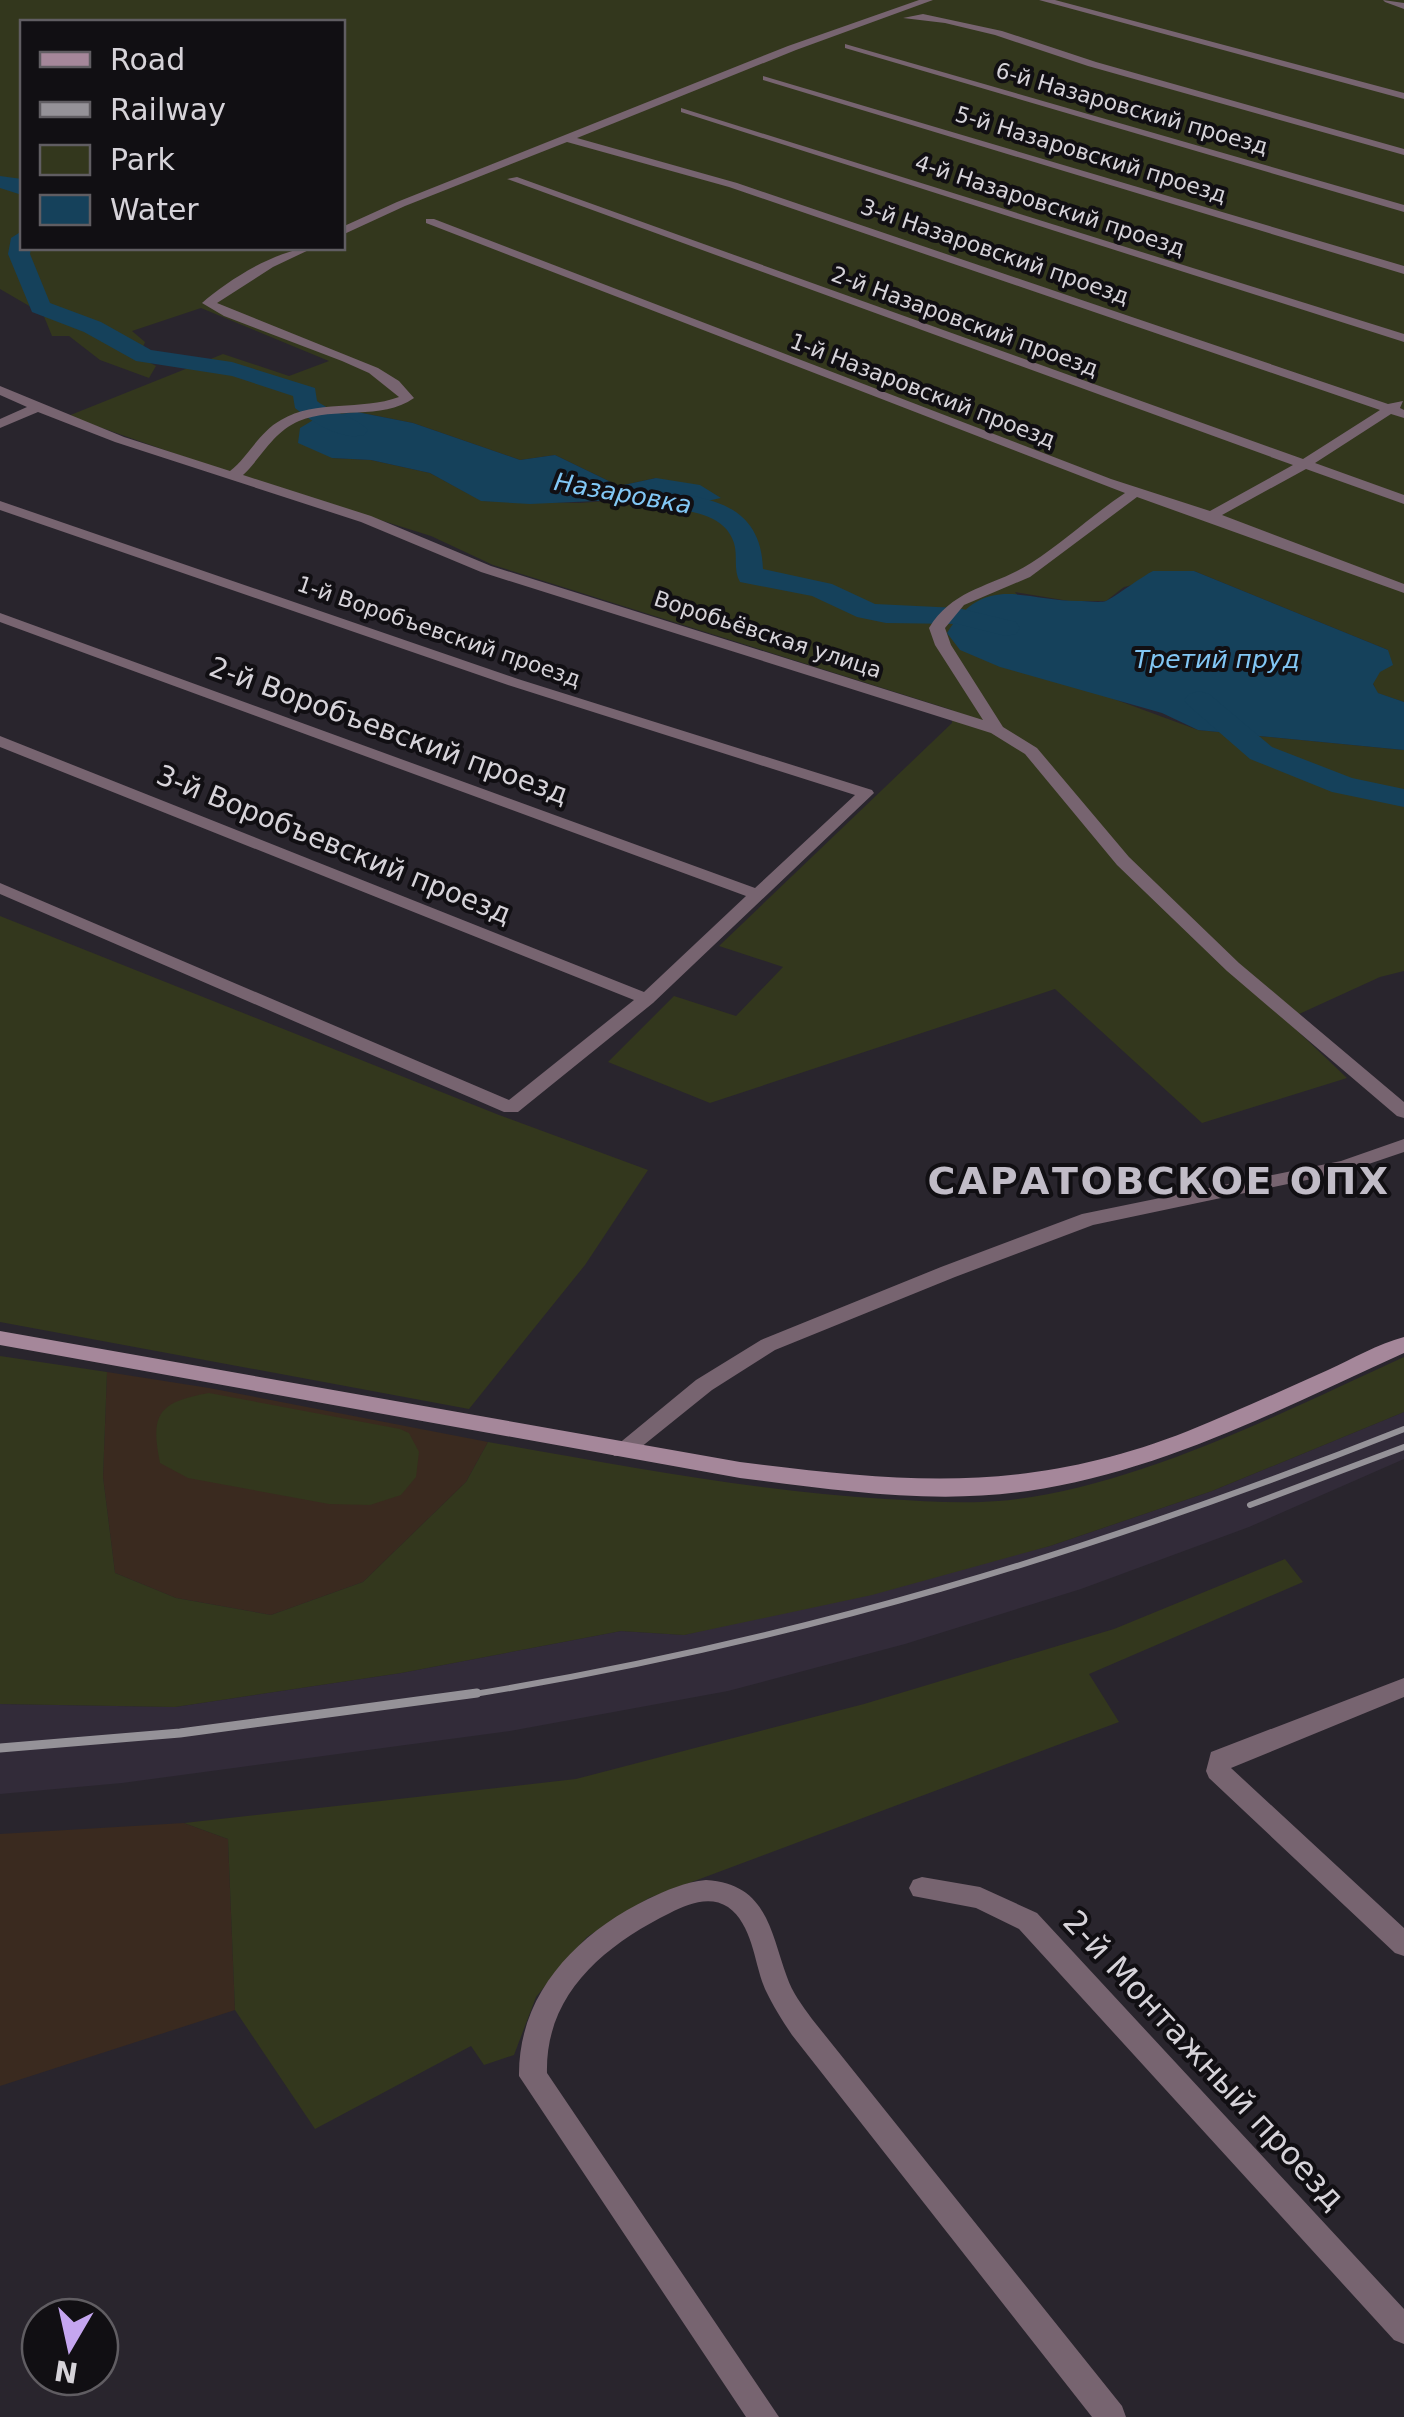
<svg xmlns="http://www.w3.org/2000/svg" width="1404" height="2417" viewBox="0 0 1404 2417" font-family="'DejaVu Sans',sans-serif">
	<rect width="100%" height="100%" fill="#29252d"/>
	<g fill="#3a2a1f">
		<path d="M107 1372 209 1388 488 1442 466 1482 363 1582 271 1615 176 1598 115 1573 103 1477Z"/>
		<path d="M184 1823 228 1839 235 2010 0 2086V1834Z"/>
	</g>
	<path fill="#322b39" d="M1404 1412V1459L1249 1527 1081 1589 905 1644 728 1691 510 1731 122 1783 0 1794V1704L175 1707 401 1673 621 1631 684 1635 1050 1546 1212 1491Z"/>
	<g fill="#33371d" fill-rule="evenodd">
		<path d="M0 0H1404V702L1377 693 1373 683 1388 650 1194 571 1124 587 1106 601H1069L1015 592 1103 695 1198 730 1404 750V971L1380 977 1286 1020 1347 1078 1202 1123 1055 989 710 1103 608 1062 674 996 736 1016 783 967 719 946 952 723V710L493 565 431 536 227 472 68 416 223 354 289 376 329 361 201 308 132 331 145 342 139 357 156 366 149 378 100 360 69 336H52L43 314 0 289ZM22 22H342V248H22ZM357 412 413 423 520 460 555 455 619 486 656 478 661 511 618 500 580 503 482 501 430 473 371 460 332 458Z"/>
		<path d="M0 916 499 1115 648 1170 585 1265 469 1409 0 1322Z"/>
		<path d="M0 1356 107 1372 103 1477 115 1573 176 1598 271 1615 363 1582 466 1482 488 1442C620 1465 751 1491 885 1499 922 1501 961 1504 998 1501 1132 1490 1283 1412 1404 1357V1412L1212 1491 1050 1546 872 1595 684 1635 621 1631 401 1673 175 1707 0 1704Z"/>
		<path d="M209 1393 400 1429 409 1433 419 1452 416 1477 401 1495 370 1505 329 1504 188 1478 160 1463C150 1414 158 1402 209 1393Z"/>
		<path d="M1285 1559 1303 1582 1089 1674 1119 1722 649 1898 587 1937 567 1959 536 1997 514 2055 484 2065 471 2046 315 2129 235 2010 228 1839 184 1823 576 1779 864 1704 1114 1629Z"/>
	</g>
	<g fill="#15415b">
		<path d="M357 412 413 423 520 460 555 455 619 486 656 478 700 485 721 498 660 511 618 500 530 504 481 501 430 473 371 460 332 458 298 443 300 428 320 416Z"/>
		<path d="M1153 571H1194L1388 650 1393 665 1380 672 1373 684 1378 693 1404 702V750L1198 730 1162 713 1000 667 960 650 947 633C986 571 1024 602 1082 601 1088 601 1100 603 1106 601 1115 597 1141 577 1153 571Z"/>
	</g>
	<g fill="none" stroke-linecap="round" stroke-linejoin="round">
		<g fill="#15415b" fill-rule="evenodd">
			<path d="M0 176 22 179V195L0 188Z"/>
			<path d="M22 231V248H31L30 254 50 303 101 322 151 350 232 362 315 388 317 401C332 413 355 416 368 430L364 435C341 441 312 422 295 408L293 396 232 376 136 361 84 332 32 312 8 254 11 238Z"/>
			<path d="M652 490C707 497 761 502 763 569L832 584 875 604 958 608 1016 622 1020 628 1016 634 1006 636 958 624 886 623 857 617 812 596 740 582C733 570 738 556 734 543 723 507 672 511 643 504L639 498Z"/>
			<path d="M1199 691 1209 694 1272 747 1352 778 1404 789V807L1332 792 1250 759 1189 706 1184 700 1189 694Z"/>
		</g>
		<g fill="#776470" fill-rule="evenodd">
			<path d="M919 0H933L796 50 577 138 737 183 1388 404 1403 401 1400 408 1404 410V418L1391 414 1315 463 1404 495V504L1306 469 1222 515 1404 584V593L1137 497 1030 577 964 605 945 628 951 645 1003 727 1037 748 1129 857 1239 963 1404 1102V1118L1397 1116 1227 971 1117 865 1025 754 991 733 481 572 361 522 115 442 38 412 0 428V419L27 407 0 395V386L124 437 230 471C249 456 259 432 281 420 316 399 361 411 399 397L369 373 342 361 224 316 202 303C227 281 278 248 313 248L273 267 217 303 378 368 399 381 414 398C381 421 335 406 299 421 273 432 262 457 243 475L371 516 491 566 983 720 935 645 929 628C954 587 994 587 1031 563 1064 542 1092 515 1125 493L426 223V219H434L1111 479 1210 511 1293 465 507 179 517 177 1303 459 1380 410 729 187 567 142 405 206 342 235V227L397 202 788 46Z"/>
			<path d="M1039 0H1055L1404 93V99Z"/>
			<path d="M1383 0 1404 3V9L1385 2Z"/>
			<path d="M923 14 1002 31 1096 62 1404 149V155L1088 66 995 35 945 23 903 18Z"/>
			<path d="M845 44 1404 205V212L845 48Z"/>
			<path d="M763 76 1404 266V274L763 80Z"/>
			<path d="M681 108 1404 334V342L681 112Z"/>
			<path d="M0 501 518 679 872 790 874 793 653 1003 518 1112H504L0 894V883L509 1100 634 1000 0 747V736L644 992 746 896 0 622V613L755 888 855 795 508 685 0 510Z"/>
			<path d="M1404 1139V1152L1345 1172 1093 1225 955 1277 775 1350 712 1390 630 1456H614L611 1450 696 1380 761 1340 941 1267 1082 1214 1341 1161Z"/>
			<path d="M1404 1678V1697L1231 1768 1404 1928V1956L1395 1953 1209 1778 1206 1771 1211 1752Z"/>
			<path d="M922 1877 980 1887 1037 1913 1404 2309V2344L1394 2340 1019 1929 976 1908 913 1896 909 1888 913 1880Z"/>
			<path d="M706 1880C767 1884 770 1930 787 1977 792 1992 802 2005 812 2019L1122 2406 1126 2417H1092L792 2035C782 2020 773 2006 765 1989 754 1963 753 1925 728 1907 710 1895 687 1904 670 1913 605 1945 545 1994 547 2073L779 2417H746L519 2076C518 1993 578 1933 648 1899 667 1890 685 1882 706 1880Z"/>
		</g>
		<path fill="#a5879a" fill-rule="evenodd" d="M0 1331 740 1462C906 1483 1028 1494 1188 1431 1235 1412 1281 1391 1328 1370 1352 1359 1378 1344 1404 1337V1353C1283 1408 1161 1472 1028 1491 932 1505 835 1490 740 1478L0 1345Z"/>
		<g stroke="#959298" stroke-width="6">
			<path d="M1250 1505 1404 1447"/>
			<path d="M462 1696C792 1643 1094 1552 1404 1429"/>
		</g>
		<path stroke="#959298" stroke-width="9" d="M0 1748 180 1733 477 1693"/>
	</g>
	<g text-anchor="middle" stroke-width="8" stroke-linejoin="round" paint-order="stroke">
		<g font-size="22" fill="#d6d3d9" stroke="#110f13">
			<text transform="translate(1132 108) rotate(16)" y="8">6-й Назаровский проезд</text>
			<text transform="translate(1091 154) rotate(17)" y="8">5-й Назаровский проезд</text>
			<text transform="translate(1050 205) rotate(18)" y="8">4-й Назаровский проезд</text>
			<text transform="translate(995 251) rotate(19)" y="8">3-й Назаровский проезд</text>
			<text transform="translate(965 321) rotate(20)" y="8">2-й Назаровский проезд</text>
			<text transform="translate(923 390) rotate(21)" y="8">1-й Назаровский проезд</text>
			<text transform="translate(439 631) rotate(19)" y="8">1-й Воробъевский проезд</text>
			<text transform="translate(768 634) rotate(18)" y="8">Воробьёвская улица</text>
		</g>
		<g font-size="25" font-style="italic" fill="#82c7f5" stroke="#110f13">
			<text transform="translate(623 493) rotate(10)" y="9">Назаровка</text>
			<text x="1217" y="668">Третий пруд</text>
		</g>
		<g font-size="28" fill="#d6d3d9" stroke="#110f13">
			<text transform="translate(389 730) rotate(20)" y="10">2-й Воробъевский проезд</text>
			<text transform="translate(334 844) rotate(22)" y="10">3-й Воробъевский проезд</text>
		</g>
		<g font-size="32" fill="#d6d3d9" stroke="#110f13">
			<text transform="translate(1204 2060) rotate(47)" y="11">2-й Монтажный проезд</text>
		</g>
		<g font-size="38" font-weight="bold" letter-spacing="2.5" fill="#c1bcc7" stroke="#110f13">
			<text x="1159" y="1194">САРАТОВСКОЕ ОПХ</text>
		</g>
	</g>
	<rect x="20" y="20" width="325" height="230" fill="#110f13" stroke="#605d62" stroke-width="2.5"/>
	<rect x="40" y="52" width="50" height="15" fill="#a5879a" stroke="#605d62" stroke-width="2.5"/>
	<text x="110" y="70" font-size="30" fill="#d6d3d9">Road</text>
	<rect x="40" y="102" width="50" height="15" fill="#959298" stroke="#605d62" stroke-width="2.5"/>
	<text x="110" y="120" font-size="30" fill="#d6d3d9">Railway</text>
	<rect x="40" y="145" width="50" height="30" fill="#33371d" stroke="#605d62" stroke-width="2.5"/>
	<text x="110" y="170" font-size="30" fill="#d6d3d9">Park</text>
	<rect x="40" y="195" width="50" height="30" fill="#15415b" stroke="#605d62" stroke-width="2.5"/>
	<text x="110" y="220" font-size="30" fill="#d6d3d9">Water</text>
	<g transform="translate(70 2347) rotate(189)"><circle r="48" fill="#110f13" stroke="#605d62" stroke-width="2.5"/>
	<path d="M0-8L18 38L0 25L-18 38Z" fill="#c5a6f0"/>
	<text y="-15" font-size="28" font-weight="bold" text-anchor="middle" fill="#d6d3d9">N</text>
	</g>
</svg>
